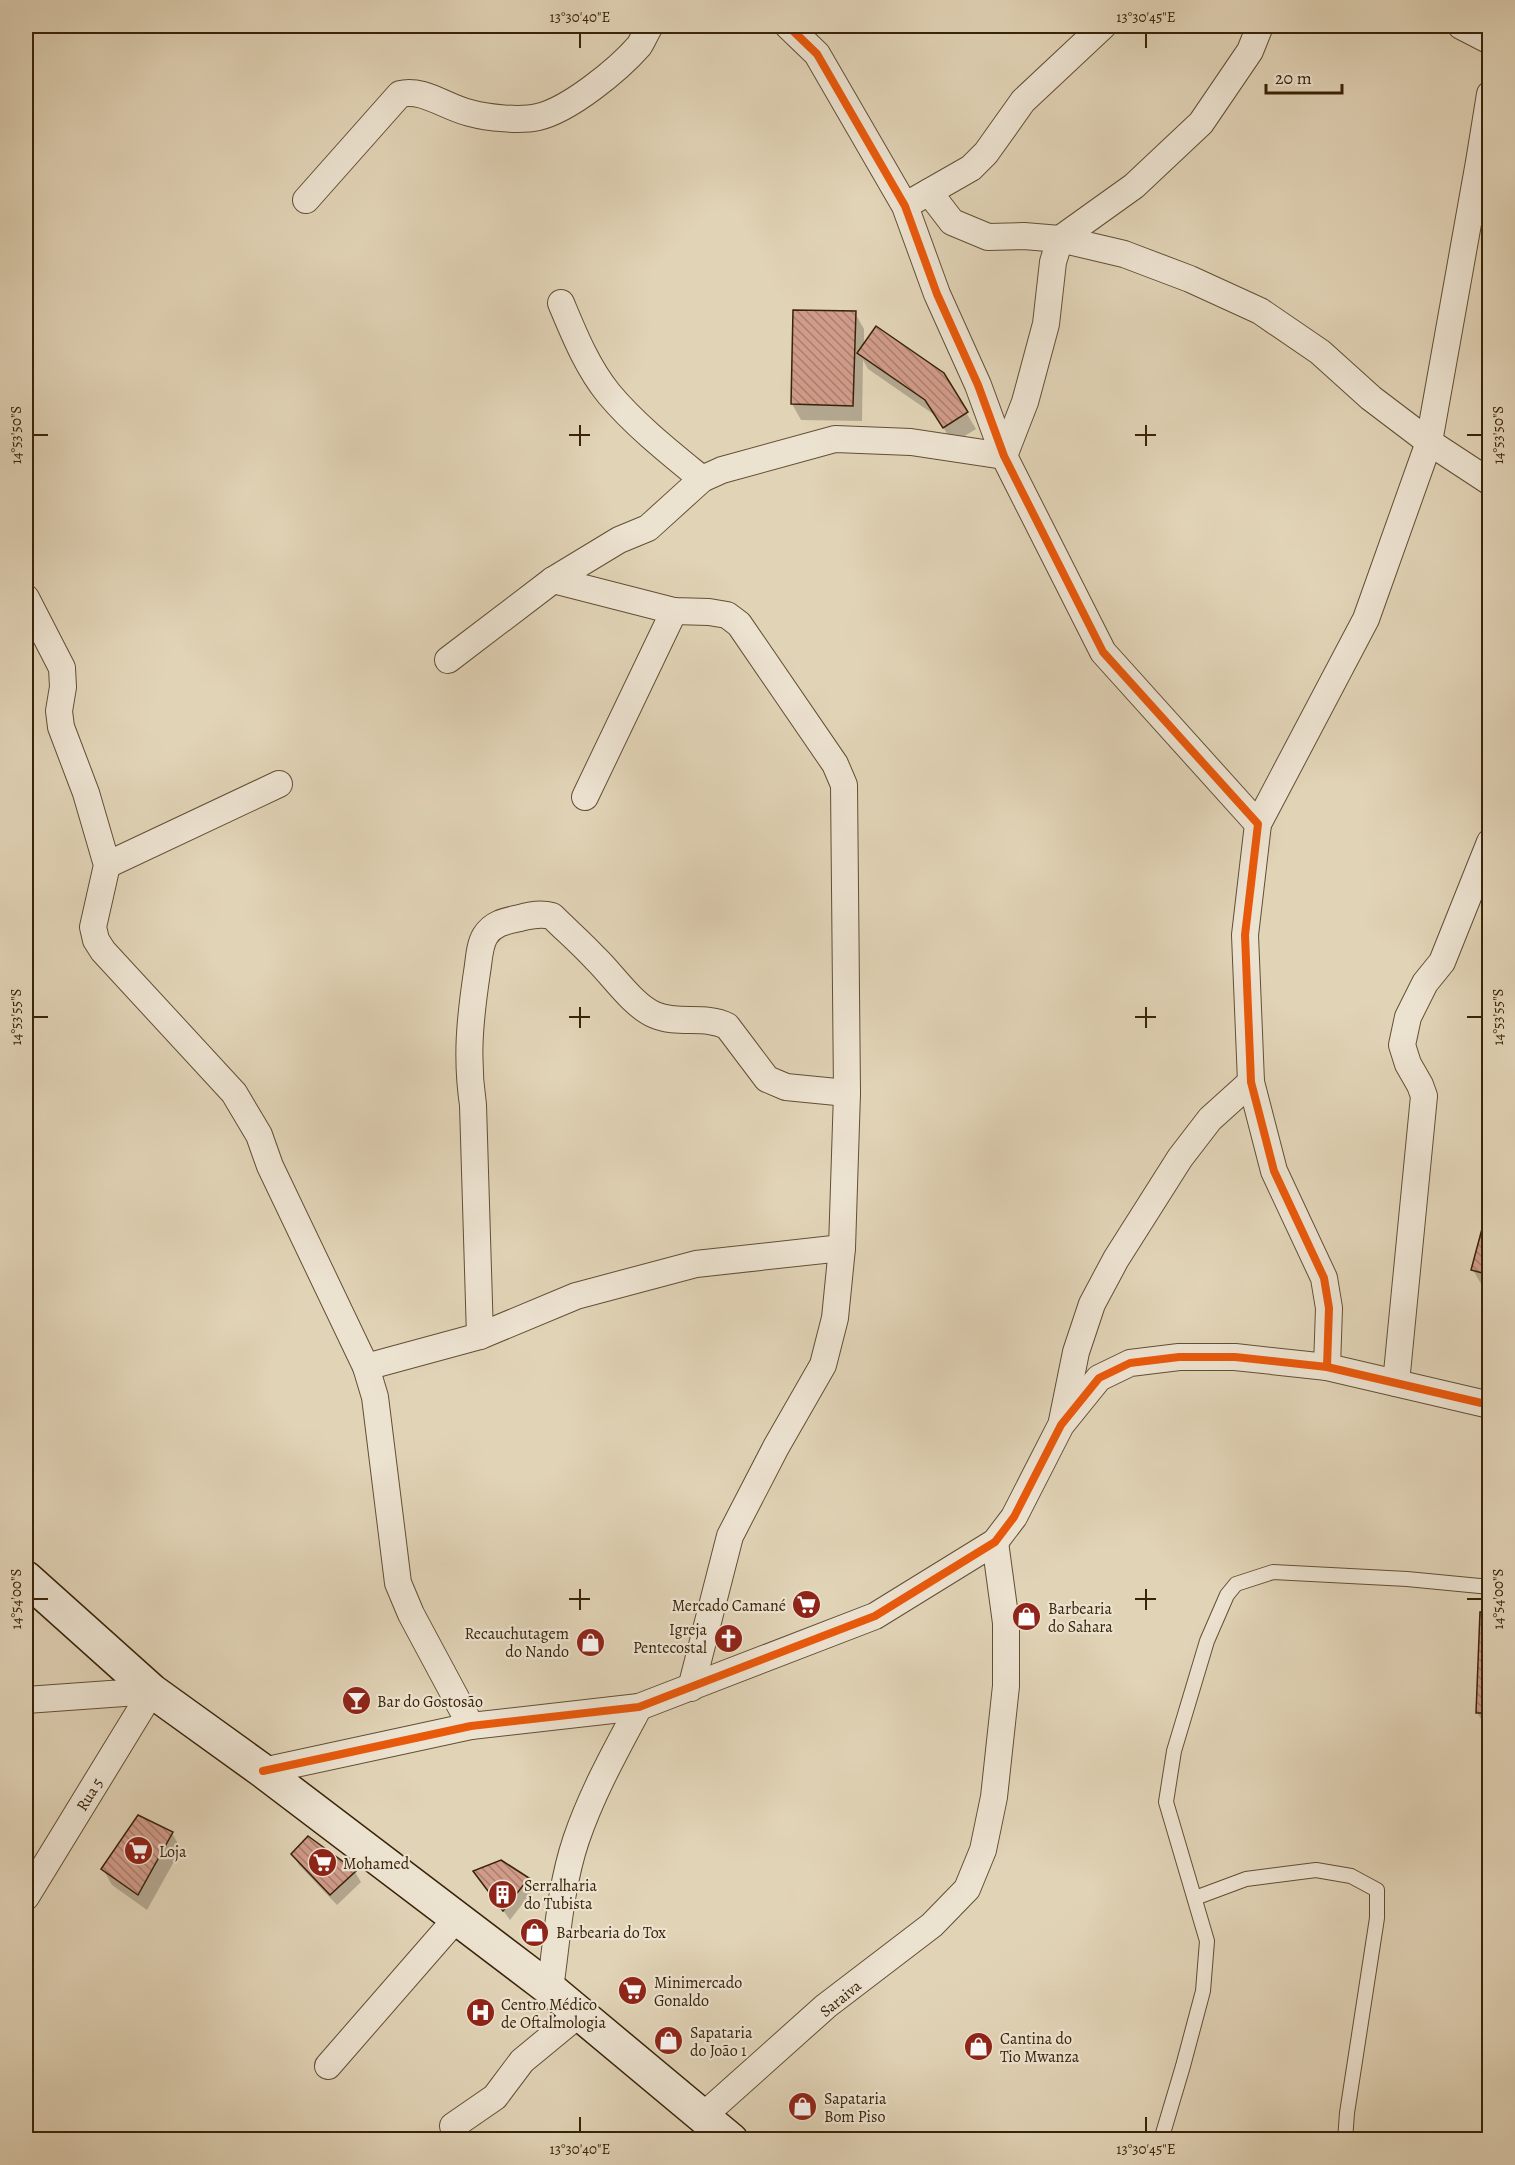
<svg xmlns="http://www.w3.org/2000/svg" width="1515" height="2165" viewBox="0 0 1515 2165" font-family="Alegreya,serif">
	<defs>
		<pattern id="building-back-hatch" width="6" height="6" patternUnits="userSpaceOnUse" patternTransform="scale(1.5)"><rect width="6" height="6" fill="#d09b89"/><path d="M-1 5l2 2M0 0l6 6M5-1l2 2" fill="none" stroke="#aa7e6e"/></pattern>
	</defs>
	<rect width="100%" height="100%" fill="#e1d3b6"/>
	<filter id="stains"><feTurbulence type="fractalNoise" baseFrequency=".00333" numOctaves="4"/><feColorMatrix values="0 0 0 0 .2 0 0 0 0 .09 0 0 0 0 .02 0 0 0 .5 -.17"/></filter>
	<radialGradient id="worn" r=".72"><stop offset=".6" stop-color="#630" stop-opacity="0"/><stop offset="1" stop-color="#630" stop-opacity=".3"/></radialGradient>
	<g fill="#0003">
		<path d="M855 313 864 329V347L943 374 976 429 953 443 936 416 868 369 863 360 862 421 801 420 792 404Z"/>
		<path d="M1490 1205V1293L1485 1291 1473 1270Z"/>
		<path d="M1490 1614V1729L1486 1728 1477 1712Z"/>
		<path d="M172 1833 181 1849 147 1910 112 1885 103 1869Z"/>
		<path d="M309 1838 355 1872 361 1882 337 1905 299 1865 293 1854Z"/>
		<path d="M475 1872 528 1879 534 1889 510 1920Z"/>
	</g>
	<g fill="url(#building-back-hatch)" stroke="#382308" stroke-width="1.5">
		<path d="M793 310 856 311 853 406 791 404Z"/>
		<path d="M876 326 944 373 968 412 943 428 925 400 857 353Z"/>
		<path d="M1490 1199V1275L1471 1270Z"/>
		<path d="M1480 1612 1490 1613V1713H1476Z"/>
		<path d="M138 1815 173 1832 138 1895 101 1869Z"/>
		<path d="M308 1836 356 1871 330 1895 291 1854Z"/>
		<path d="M501 1860 529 1878 503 1911 473 1871Z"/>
	</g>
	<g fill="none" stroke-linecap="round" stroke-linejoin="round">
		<defs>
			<g id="lane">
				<path d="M1195 1898 1246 1879 1316 1870 1351 1876 1377 1890V1918L1347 2113 1345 2140"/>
				<path d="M1161 2140 1183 2066 1203 1991 1207 1941 1166 1802 1174 1751 1207 1641 1227 1595 1236 1584 1273 1572 1407 1579 1490 1587"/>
			</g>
			<g id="street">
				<path d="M788 26 817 54 905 206 937 294 978 385 1004 456 1103 652 1258 824 1245 935 1251 1082 1274 1171 1324 1278 1329 1308 1327 1367"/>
				<path d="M1461 26 1490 41"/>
				<path d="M929 192 952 222 988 237 1024 236 1060 239 1124 254 1190 279 1260 311 1320 352 1371 398 1429 442 1490 482"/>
				<path d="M306 200 400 94C423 88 447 108 470 113 488 118 520 121 538 117 569 110 618 70 639 46 643 40 646 32 650 26"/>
				<path d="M915 200 971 168 986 153 1023 101 1103 26"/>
				<path d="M561 303C574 334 587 367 609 394 636 426 669 452 702 479"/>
				<path d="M553 580 674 611 709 612 727 615 739 624 835 764 844 785 847 1093 842 1248 835 1318 823 1365 776 1447 730 1536 691 1688"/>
				<path d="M26 598 62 668 63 687 59 711 61 727 86 793 107 865 93 927 96 940 103 951 234 1093 259 1135 270 1166 366 1367 375 1397 398 1583 411 1614 471 1726"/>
				<path d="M448 660 553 580 619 540 648 528 702 479 722 470 835 439 911 442 1004 456 1025 402 1046 324 1053 262 1060 239 1134 186 1201 123 1250 51 1260 26"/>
				<path d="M585 797 674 611"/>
				<path d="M1258 824 1366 619 1429 442 1479 162 1490 94"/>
				<path d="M107 865 279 784"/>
				<path d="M480 1336 473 1105C466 1057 470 1019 477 972 479 961 479 946 485 936 493 923 506 921 520 918 531 915 541 913 552 916 566 930 581 943 595 958 612 974 633 1006 655 1015 678 1025 705 1015 727 1026L767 1079 786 1087 847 1093"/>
				<path d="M366 1367 480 1336 576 1296 696 1264 842 1248"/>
				<path d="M1396 1383 1424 1096 1420 1085 1408 1064 1402 1045 1408 1017 1425 983 1442 962 1490 842"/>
				<path d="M1062 1421 1076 1352 1092 1304 1116 1259 1180 1158 1210 1119 1251 1082"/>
				<path d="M26 1700 152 1691"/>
				<path d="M263 1771 471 1726 639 1707 875 1616 995 1542 1014 1517 1061 1425 1099 1378 1130 1363 1179 1357H1235L1327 1367 1490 1405"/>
				<path d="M26 1897 152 1691"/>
				<path d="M550 1989C557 1940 560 1888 576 1840 592 1793 616 1750 639 1707"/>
				<path d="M328 2066 456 1919"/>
				<path d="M703 2116 826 2006 932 1925 967 1889 983 1850 994 1797 1006 1686V1623L995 1542"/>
				<path d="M453 2126 495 2097 522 2061 579 2014"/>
			</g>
			<path id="secondary" d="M26 1578 152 1691 263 1771 550 1989 731 2140"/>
		</defs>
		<use href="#lane" stroke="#624f34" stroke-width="16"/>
		<use href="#street" stroke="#624f34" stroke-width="28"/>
		<use href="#secondary" stroke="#382308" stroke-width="36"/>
		<use href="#lane" stroke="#ece2d0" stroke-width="14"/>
		<use href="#street" stroke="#ece2d0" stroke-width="26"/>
		<use href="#secondary" stroke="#ece2d0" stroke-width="33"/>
		<defs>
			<g id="cycleway">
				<path d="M788 26 817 54 905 206 937 294 978 385 1004 456 1103 652 1258 824 1245 935 1251 1082 1274 1171 1324 1278 1329 1308 1327 1367"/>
				<path d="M263 1771 471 1726 639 1707 875 1616 995 1542 1014 1517 1061 1425 1099 1378 1130 1363 1179 1357H1235L1327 1367 1490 1405"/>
			</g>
		</defs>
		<use href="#cycleway" stroke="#ece2d0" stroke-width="11"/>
		<use href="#cycleway" stroke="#e8590c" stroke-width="8"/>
	</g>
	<path fill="none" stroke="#382308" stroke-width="2" d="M580 33V48M1146 33V48M580 425V446M1146 425V446M33 435H48M569 435H590M1135 435H1156M1467 435H1482M580 1007V1028M1146 1007V1028M33 1017H48M569 1017H590M1135 1017H1156M1467 1017H1482M580 1589V1610M1146 1589V1610M33 1599H48M569 1599H590M1135 1599H1156M1467 1599H1482M580 2117V2132M1146 2117V2132"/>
	<defs>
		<symbol id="supermarket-disc" viewBox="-11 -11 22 22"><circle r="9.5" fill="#8f2418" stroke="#ece2d0"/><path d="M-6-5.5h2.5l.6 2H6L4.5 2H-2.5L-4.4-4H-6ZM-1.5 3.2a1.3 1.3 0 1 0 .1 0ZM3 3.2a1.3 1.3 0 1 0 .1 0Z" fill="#fff"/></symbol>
		<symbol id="shop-disc" viewBox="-11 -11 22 22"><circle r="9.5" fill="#8f2418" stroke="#ece2d0"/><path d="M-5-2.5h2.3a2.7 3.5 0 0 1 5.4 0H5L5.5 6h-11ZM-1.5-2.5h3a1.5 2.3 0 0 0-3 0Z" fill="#fff"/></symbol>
		<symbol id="church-disc" viewBox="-11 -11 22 22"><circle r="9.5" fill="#8f2418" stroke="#ece2d0"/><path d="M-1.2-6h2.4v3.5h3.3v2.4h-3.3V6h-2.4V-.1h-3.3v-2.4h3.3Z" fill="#fff"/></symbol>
		<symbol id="bar-disc" viewBox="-11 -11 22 22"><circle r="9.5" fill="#8f2418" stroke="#ece2d0"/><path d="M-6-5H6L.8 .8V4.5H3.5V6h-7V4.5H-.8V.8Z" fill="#fff"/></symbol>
		<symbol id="building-disc" viewBox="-11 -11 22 22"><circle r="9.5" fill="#8f2418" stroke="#ece2d0"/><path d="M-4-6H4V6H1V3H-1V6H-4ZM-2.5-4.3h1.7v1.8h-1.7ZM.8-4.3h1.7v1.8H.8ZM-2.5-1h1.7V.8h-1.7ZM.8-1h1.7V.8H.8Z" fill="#fff"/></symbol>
		<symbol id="hospital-disc" viewBox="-11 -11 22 22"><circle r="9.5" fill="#8f2418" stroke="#ece2d0"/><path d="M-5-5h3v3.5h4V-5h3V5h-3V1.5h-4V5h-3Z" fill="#fff"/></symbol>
	</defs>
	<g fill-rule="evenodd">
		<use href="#supermarket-disc" x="790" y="1588" width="33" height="33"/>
		<use href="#shop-disc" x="1010" y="1600" width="33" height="33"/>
		<use href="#church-disc" x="712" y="1622" width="33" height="33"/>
		<use href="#shop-disc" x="574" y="1626" width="33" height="33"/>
		<use href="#bar-disc" x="340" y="1684" width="33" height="33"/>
		<use href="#supermarket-disc" x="122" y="1834" width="33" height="33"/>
		<use href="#supermarket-disc" x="306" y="1846" width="33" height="33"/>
		<use href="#building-disc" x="486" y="1878" width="33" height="33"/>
		<use href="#shop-disc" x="518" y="1916" width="33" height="33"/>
		<use href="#supermarket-disc" x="616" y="1974" width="33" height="33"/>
		<use href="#hospital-disc" x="464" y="1996" width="33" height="33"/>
		<use href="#shop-disc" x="652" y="2024" width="33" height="33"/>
		<use href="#shop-disc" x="962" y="2030" width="33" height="33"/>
		<use href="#shop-disc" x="786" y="2090" width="33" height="33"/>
	</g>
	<g text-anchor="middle" stroke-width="4.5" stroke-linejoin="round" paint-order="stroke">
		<g font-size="16" fill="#382308" stroke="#ece2d0" text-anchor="start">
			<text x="786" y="1611" text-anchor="end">Mercado Camané</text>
			<text x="1048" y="1614">Barbearia<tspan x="1048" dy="18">do Sahara</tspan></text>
			<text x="707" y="1635" text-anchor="end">Igreja<tspan x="707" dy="18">Pentecostal</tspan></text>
			<text x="569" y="1639" text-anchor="end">Recauchutagem<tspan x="569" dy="18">do Nando</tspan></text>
			<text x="377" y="1707">Bar do Gostosão</text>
			<text x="159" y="1857">Loja</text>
			<text x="343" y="1869">Mohamed</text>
			<text x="524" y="1891">Serralharia<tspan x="524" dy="18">do Tubista</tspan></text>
			<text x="556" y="1938">Barbearia do Tox</text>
			<text x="654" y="1988">Minimercado<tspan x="654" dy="18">Gonaldo</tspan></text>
			<text x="501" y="2010">Centro Médico<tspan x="501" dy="18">de Oftalmologia</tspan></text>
			<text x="690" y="2038">Sapataria<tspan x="690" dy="18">do João 1</tspan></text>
			<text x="1000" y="2044">Cantina do<tspan x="1000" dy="18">Tio Mwanza</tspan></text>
			<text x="824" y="2104">Sapataria<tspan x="824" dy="18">Bom Piso</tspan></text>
		</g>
		<g font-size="16" fill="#382308" stroke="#ece2d0">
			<text transform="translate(89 1794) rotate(-58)" y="6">Rua 5</text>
			<text transform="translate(840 1998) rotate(-39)" y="6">Saraiva</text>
		</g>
	</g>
	<rect width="1515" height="2165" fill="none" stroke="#e1d3b6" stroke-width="66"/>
	<path d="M1266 84v9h76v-9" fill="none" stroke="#382308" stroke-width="3"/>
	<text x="1275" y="84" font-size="18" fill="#382308" stroke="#ece2d0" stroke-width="4.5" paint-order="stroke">20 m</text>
	<rect x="33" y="33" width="1449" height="2099" fill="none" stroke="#382308" stroke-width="2"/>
	<g font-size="15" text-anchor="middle" fill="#382308">
		<text x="580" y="22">13°30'40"E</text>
		<text x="1146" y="22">13°30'45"E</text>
		<text transform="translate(16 435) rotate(-90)" y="5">14°53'50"S</text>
		<text transform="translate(1498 435) rotate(-90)" y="5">14°53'50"S</text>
		<text transform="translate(16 1017) rotate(-90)" y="5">14°53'55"S</text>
		<text transform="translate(1498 1017) rotate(-90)" y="5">14°53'55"S</text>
		<text transform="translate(16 1599) rotate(-90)" y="5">14°54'00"S</text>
		<text transform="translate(1498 1599) rotate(-90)" y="5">14°54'00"S</text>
		<text x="580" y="2154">13°30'40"E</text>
		<text x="1146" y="2154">13°30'45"E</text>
	</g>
	<rect width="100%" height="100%" filter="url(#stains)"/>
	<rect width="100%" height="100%" fill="url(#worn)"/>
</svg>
